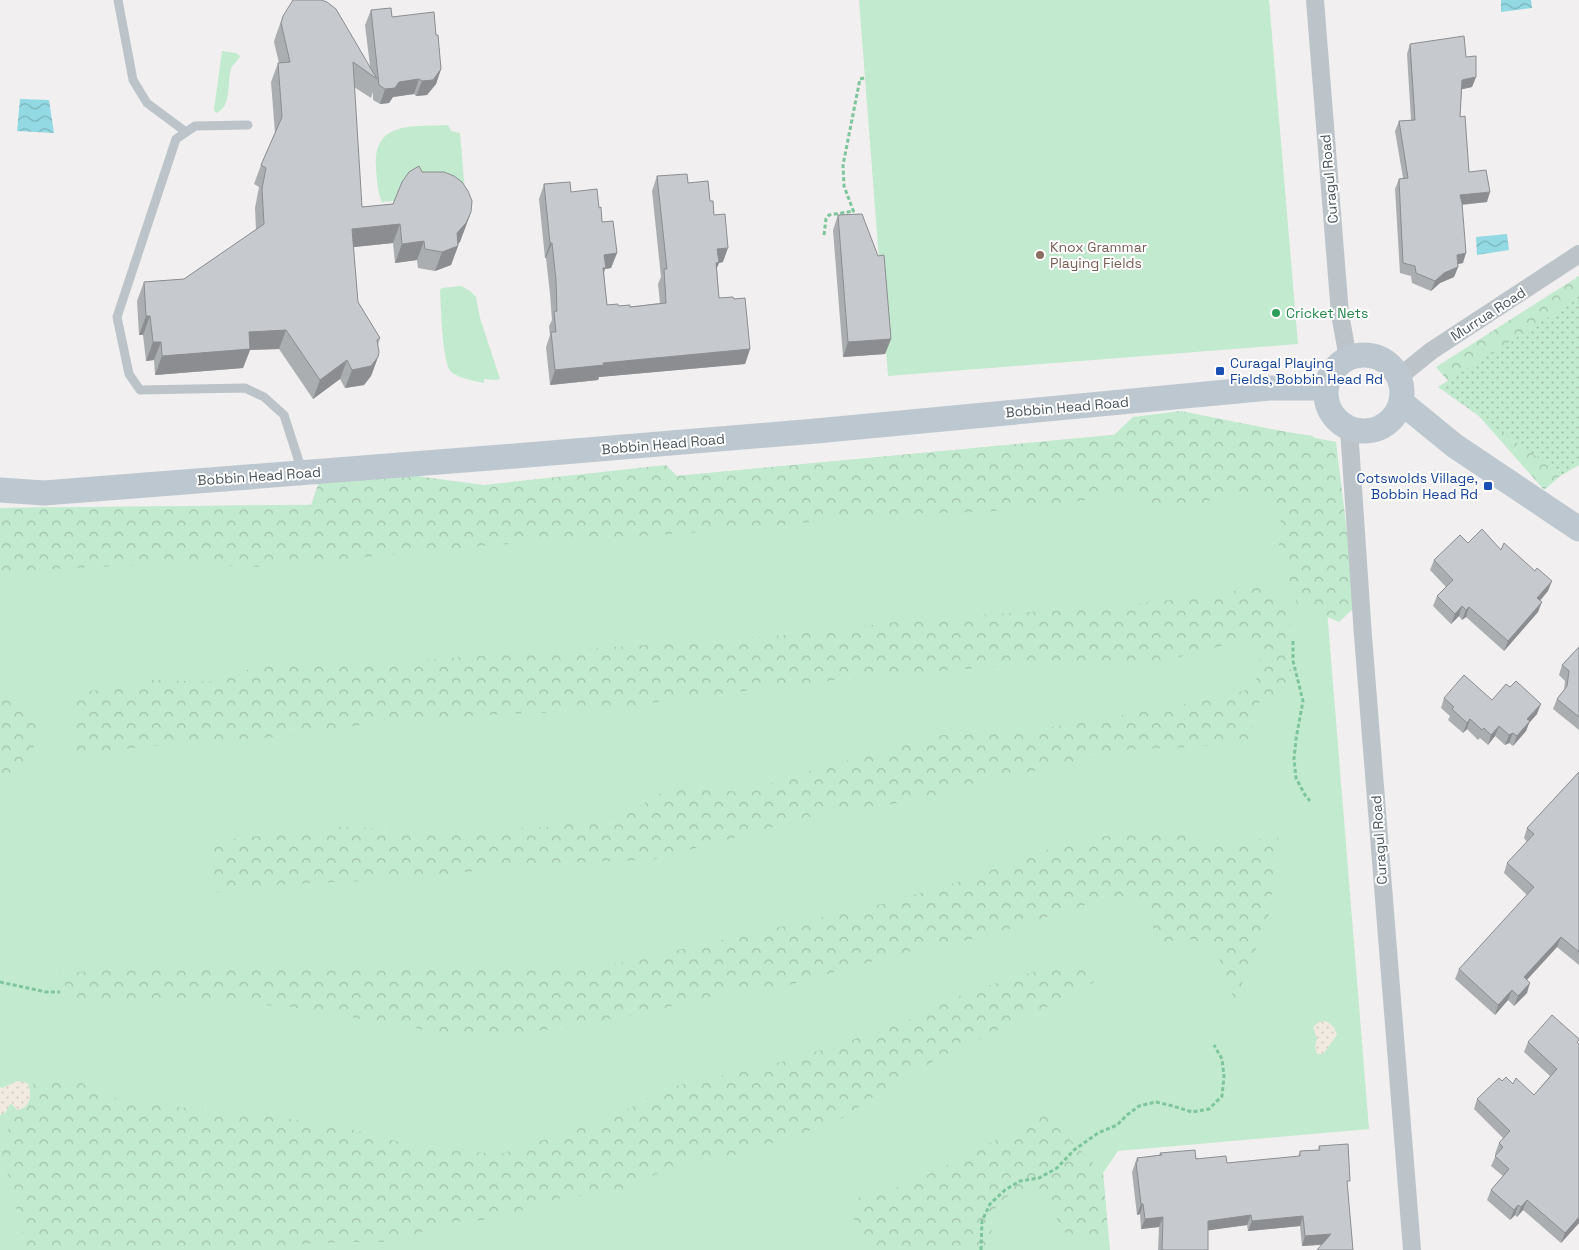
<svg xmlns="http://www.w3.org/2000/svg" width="1579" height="1250" viewBox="0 0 1579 1250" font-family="'Space Grotesk',sans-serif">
	<defs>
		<pattern id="forest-crowns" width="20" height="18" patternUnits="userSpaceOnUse" patternTransform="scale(1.25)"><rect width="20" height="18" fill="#c2eace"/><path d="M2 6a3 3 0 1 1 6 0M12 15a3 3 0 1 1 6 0" fill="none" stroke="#a0c0aa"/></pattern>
		<pattern id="sand-dots" width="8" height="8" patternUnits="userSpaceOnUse" patternTransform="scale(1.25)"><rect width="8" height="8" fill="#f1eae1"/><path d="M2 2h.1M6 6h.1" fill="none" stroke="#d0cbc3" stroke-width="1.8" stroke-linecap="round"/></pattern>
		<pattern id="park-dots" width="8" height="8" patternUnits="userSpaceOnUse" patternTransform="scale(1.25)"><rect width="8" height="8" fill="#c2eace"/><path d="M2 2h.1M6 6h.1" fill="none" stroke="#a0c0aa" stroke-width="1.8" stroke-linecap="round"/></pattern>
		<pattern id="water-waves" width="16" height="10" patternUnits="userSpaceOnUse" patternTransform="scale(1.25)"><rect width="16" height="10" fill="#93d9e3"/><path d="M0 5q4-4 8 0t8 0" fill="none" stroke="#7ab3bb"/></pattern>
	</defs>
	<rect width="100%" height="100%" fill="#f1efef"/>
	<g fill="#c2eace">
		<path d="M859 0H1269L1298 344 888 376Z"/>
		<path d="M222 51 236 53 240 56C238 61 233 64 231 69 227 83 232 107 216 113L214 110Z"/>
		<path d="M448 125 451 131 460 133 467 215 395 201 382 202C377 191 377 179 376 167 373 120 414 127 448 125Z"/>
		<path d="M461 286 470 291 476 297 480 318 500 379 496 380 484 379V383C475 381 458 378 451 372 442 362 441 306 440 290L442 288Z"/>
		<path d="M1176 429H1268L1313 436 1369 1129 1118 1151 1103 1173 1110 1250H0V508L381 504Z"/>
	</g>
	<g fill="url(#forest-crowns)">
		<path d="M1579 276V460L1544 490 1436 367Z"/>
		<path d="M1181 411 1336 442 1356 606 1339 622 1297 604 1279 546 1281 522 1266 499 1243 491 1219 497 1195 506 1169 509 1126 493 1044 507 982 512 893 514 718 531 493 545 261 567 166 564 29 570 0 575V508L311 505 325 464 484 485 666 465 677 476 1114 435 1133 417Z"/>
		<path d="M1258 578 1290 608 1289 665 1296 684 1257 704 1248 747 1225 744 1192 747 1120 750 1054 767 983 781 917 801 832 811 651 860 540 863 467 872 365 881 270 885 212 893V844L240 838 337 827 468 831 548 827 625 815 661 793 692 785 721 788 744 795 790 776 942 735 1004 734 1077 723 1218 698 1253 688 1259 672 1261 650 1248 641 1221 646 1160 662 1059 663 948 670 837 680 702 696 593 711 482 715 374 723 274 737 175 744 75 754V694L153 680 216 682 260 665 338 666 521 653 726 640 808 633 937 617 1069 610 1172 600 1224 597Z"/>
		<path d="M0 695H3L30 708 43 730 33 748 0 793Z"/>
		<path d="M1165 830C1202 839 1238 860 1273 831L1278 835 1270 911 1257 947 1241 986 1237 1006C1231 995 1231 984 1226 973 1220 956 1206 940 1187 939 1178 938 1168 942 1160 944 1148 931 1156 930 1152 917 1148 907 1136 901 1127 895L1092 903 988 936 902 953 785 986 721 994 644 1013 563 1028 473 1038 291 1007 223 1002 70 998 60 974 119 968 305 970 357 967 503 966 569 970 625 962 886 903 952 884 1067 843 1124 833Z"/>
		<path d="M1089 961 1094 982 1069 997 945 1055 890 1085 844 1117 804 1133 732 1156 683 1161 623 1190 556 1199 495 1219 442 1223 399 1242H342L253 1247 243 1250H27L0 1144 36 1080H76L102 1095 131 1102 316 1122 375 1135 419 1148 501 1154 615 1116 667 1088 785 1061 841 1044 919 1016 965 993 1036 971 1077 966Z"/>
		<path d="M1045 1115 1103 1173 1108 1233 1071 1239 1058 1224 1054 1206 1049 1197 1038 1191H1025L1012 1193 997 1205 992 1216 991 1250H873L850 1213 861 1195 908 1185Z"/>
	</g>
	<g fill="url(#sand-dots)">
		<path d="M1326 1021 1334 1027 1337 1035 1323 1054H1317L1315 1047 1317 1038 1313 1027 1319 1022Z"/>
		<path d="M17 1081 24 1082 28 1084C32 1095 31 1108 17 1110L13 1105 10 1104 6 1112 0 1115V1087L2 1088C8 1086 11 1083 17 1081Z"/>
	</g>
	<path fill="url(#park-dots)" d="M1579 298V465L1562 475 1438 387Z"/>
	<g fill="url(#water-waves)">
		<path d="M1501 0H1531L1532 8 1501 12Z"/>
		<path d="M20 99 49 100 54 133 17 131Z"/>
		<path d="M1507 234 1509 250 1477 255 1476 237Z"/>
	</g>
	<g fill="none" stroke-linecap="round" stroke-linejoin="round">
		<g stroke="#7dc59b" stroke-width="3" stroke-dasharray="4 2.5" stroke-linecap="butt">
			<path d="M856 218 844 186 843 165 860 79 864 78"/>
			<path d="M824 235 826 219 829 215 854 211"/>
			<path d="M1293 641V661L1303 701 1296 739 1294 759 1296 778 1305 795 1310 801"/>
			<path d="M0 982 46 992H60"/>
			<path d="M981 1250 982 1221 990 1204 1005 1190 1020 1181 1039 1178 1057 1168 1074 1150 1098 1133 1117 1125 1127 1115 1139 1106 1156 1102 1173 1106 1192 1112 1209 1109 1222 1096 1224 1076 1222 1059 1214 1045"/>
		</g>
		<g stroke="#bcc4ca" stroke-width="9">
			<path d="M118 0 133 80 147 103 186 132"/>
			<path d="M248 125 195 126 176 139 117 317 129 374 140 390 245 388 264 397 284 415 302 471"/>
		</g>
		<g stroke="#bcc4ca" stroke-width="18">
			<path d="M1315 0 1340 314 1348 358"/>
			<path d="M1399 377 1431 351 1579 254"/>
			<path d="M1349 429 1363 636 1412 1250"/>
		</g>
		<g stroke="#bcc7cf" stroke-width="25">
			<circle cx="1364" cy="393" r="38"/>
			<path d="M1401 402 1455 446 1579 529"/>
			<path d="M0 490 44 493 515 456 816 431 1269 388H1326"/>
		</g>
	</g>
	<g fill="#aaaeb1">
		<path d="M371 10 392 17 441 69 436 84 427 95 416 96 414 94 393 97 389 103 380 104 373 100V92L371 98 354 87 362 207 393 204 422 172 471 212 464 231 458 244V246L451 265 435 271 418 268 417 260 395 263 393 243 353 247 358 302 380 338 378 345V357L371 376 364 385 345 388 340 379 313 399 279 349 250 350 243 368 155 375 154 360 146 361 143 335H139L137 301 144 282 184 279 256 230 255 208 259 187 254 184 261 165 275 133 271 82 278 63H279L274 42 276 35 283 16 370 66 365 25Z"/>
		<path d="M1410 44 1466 57 1476 77 1472 87 1462 89 1460 117 1469 172 1487 202 1462 205 1463 263 1458 264V267L1454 277 1440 283 1431 291 1412 283 1411 276 1400 273 1395 189 1399 179 1403 178 1395 131 1399 121 1411 120 1407 54Z"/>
		<path d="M657 176 688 183 710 201 714 215 723 262 719 263 717 268 719 298 734 299 750 349 745 364 599 377 598 380 550 385 546 347 550 335 549 326 552 320 550 294 546 258H545L539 199 544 184 571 192 599 208 602 222 617 253 611 268 605 269 604 273 607 305 630 307 660 303 658 284 661 277 652 191Z"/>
		<path d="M838 215 891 339 885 354 843 357 833 230Z"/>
		<path d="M1468 543 1501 550 1548 591 1540 601 1538 612 1504 651 1466 617 1462 620 1459 616 1451 624 1433 606 1437 596 1446 587 1430 570 1434 560Z"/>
		<path d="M1579 647V730L1553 709 1557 699 1564 690 1565 681 1559 675 1562 665Z"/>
		<path d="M1444 698 1492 700 1537 714 1529 723 1526 731 1513 746 1509 743 1505 745 1495 736 1488 745 1480 738 1478 740 1467 729 1463 733 1448 720 1450 716 1441 708Z"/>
		<path d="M1579 772V965L1557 947 1527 980V993L1514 1006 1508 1000 1495 1015 1455 979 1459 969 1527 895 1504 873 1507 863 1527 842 1524 838 1527 828Z"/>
		<path d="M1528 1042 1578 1043 1579 1223 1561 1243 1523 1210 1517 1217 1515 1215 1510 1220 1487 1200 1491 1190 1503 1176 1491 1166 1496 1155 1495 1154 1499 1143 1503 1138 1474 1109 1477 1099 1502 1081 1513 1084 1534 1095 1550 1076 1524 1052Z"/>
		<path d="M1319 1146 1322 1245 1302 1246 1300 1226 1248 1231 1247 1225 1208 1230V1250H1158L1159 1227 1141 1229 1140 1214 1137 1215 1132 1172 1137 1158 1159 1155 1160 1153 1227 1163 1298 1157 1300 1151 1318 1150Z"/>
	</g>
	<g fill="#8b8d90">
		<path d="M441 69 436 84 427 95 416 96 422 81Z"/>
		<path d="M1476 77 1472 87 1459 90 1462 80Z"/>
		<path d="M419 79 414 94 393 97 389 103 380 104 385 89 399 82Z"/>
		<path d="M1490 192 1487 202 1456 205 1460 195Z"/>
		<path d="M471 212 460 242 455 247 458 246 451 265 435 271 442 252 457 233Z"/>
		<path d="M400 224 393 243 345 248 352 229Z"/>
		<path d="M424 241 417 260 395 263 402 244Z"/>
		<path d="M550 243H552L546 258H545Z"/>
		<path d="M728 248 723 262 719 263 713 277 717 249Z"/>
		<path d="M617 253 611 268 605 269 600 282 604 255Z"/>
		<path d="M1466 253 1463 263 1453 265 1457 255Z"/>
		<path d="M1458 267 1454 277 1440 283 1431 291 1435 281 1444 273Z"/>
		<path d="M146 316H150L143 335H139Z"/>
		<path d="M286 330 279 349 250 350 243 368 155 375 162 356 249 332Z"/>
		<path d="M891 339 885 354 843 357 848 342Z"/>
		<path d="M153 342H161L154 360 146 361Z"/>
		<path d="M750 349 745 364 599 377 598 380 550 385 555 370 603 363Z"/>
		<path d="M378 357 371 376 364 385 345 388 352 370Z"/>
		<path d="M347 360 340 379 313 399 320 380Z"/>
		<path d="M1552 581 1548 591 1533 608 1537 598Z"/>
		<path d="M1542 602 1538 612 1504 651 1508 641Z"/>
		<path d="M1462 606 1459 616 1451 624 1455 614Z"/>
		<path d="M1469 607 1466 617 1462 620 1466 610Z"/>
		<path d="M1541 704 1537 714 1529 723 1526 731 1513 746 1517 736 1527 719Z"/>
		<path d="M1470 719 1467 729 1463 733 1467 723Z"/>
		<path d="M1499 726 1495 736 1488 745 1491 735Z"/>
		<path d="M1513 733 1509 743 1505 745 1509 735Z"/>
		<path d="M1561 937 1557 947 1520 987 1524 977Z"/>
		<path d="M1530 983 1527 993 1514 1006 1518 996Z"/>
		<path d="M1512 990 1508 1000 1495 1015 1498 1005Z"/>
		<path d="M1527 1200 1523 1210 1517 1217 1521 1207Z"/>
		<path d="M1141 1204H1143L1140 1214 1137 1215Z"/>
		<path d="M1518 1205 1515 1215 1510 1220 1514 1210Z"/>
		<path d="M1251 1215 1247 1225 1204 1231 1208 1221Z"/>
		<path d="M1303 1216 1300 1226 1248 1231 1252 1221Z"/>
		<path d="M1163 1217 1159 1227 1141 1229 1145 1219Z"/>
		<path d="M1579 1217V1223L1561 1243 1565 1233Z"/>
		<path d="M1331 1234 1327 1244 1302 1246 1305 1236Z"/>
	</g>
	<g fill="#c6cace" stroke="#8b8d90">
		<path d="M293 0H321L327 2 336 9 377 79 353 62 362 207 393 204 402 182 409 172 419 166 422 172H444L454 176 462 182 468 191 472 201 471 212 466 223 457 233 458 246 442 252 425 249 424 241 402 244 400 224 352 229 358 302 380 338 377 340 379 352 378 357 371 366 352 370 347 360 320 380 286 330 249 332 250 349 162 356 161 342H153L150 316H146L144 282 184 279 264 224 262 189 266 168 261 165 282 117 278 63 290 62 281 23 283 16Z"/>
		<path d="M391 8 392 17 434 12 436 35H438L441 69 433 80 422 81 419 79 399 82 395 88 385 89 379 85 371 10Z"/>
		<path d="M1464 36 1466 57 1476 56V77L1462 80 1460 117 1465 116 1469 172 1486 170 1490 192 1460 195 1462 203 1466 253 1457 255 1458 267 1444 273 1435 281 1416 273 1415 266 1403 263 1399 179 1408 178 1399 121 1415 120 1410 44Z"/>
		<path d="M687 174 688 183 708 181 710 201H713L714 215 725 214 728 248 717 249 719 262 716 263 719 298 733 297 734 299 745 298 750 349 603 363 604 365 555 370 551 332H556L554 312 557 311 556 280 552 243H550L544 184 570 182 571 192 597 189 599 208 601 207 602 222 613 221 617 253 604 255 606 268H603L607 305 618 304V306L630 305V307L666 303 664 269H667L657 176Z"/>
		<path d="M862 214 878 256 884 255 891 339 848 342 838 215Z"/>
		<path d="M1482 529 1501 550 1504 543 1535 571 1537 568 1552 581 1537 598 1542 602 1508 641 1469 607 1466 610 1462 606 1455 614 1437 596 1453 580 1434 560 1460 535 1468 543Z"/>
		<path d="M1579 647V717L1557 699 1567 686 1569 671 1562 665Z"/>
		<path d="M1464 675 1492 700 1506 684 1510 687 1516 681 1541 704 1527 719 1530 721 1517 736 1513 733 1509 735 1499 726 1491 735 1484 728 1482 730 1470 719 1467 723 1452 709 1454 707 1444 698Z"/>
		<path d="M1579 772V952L1561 937 1524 977 1530 983 1518 996 1512 990 1498 1005 1459 969 1534 887 1507 863 1534 834 1527 828Z"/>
		<path d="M1552 1015 1579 1039V1040L1577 1042 1579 1044V1217L1565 1233 1527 1200 1521 1207 1518 1205 1514 1210 1491 1190 1509 1169 1495 1156 1503 1147 1499 1143 1510 1131 1477 1099 1499 1078 1502 1081 1506 1077 1513 1084 1516 1078 1534 1095 1557 1069 1528 1042Z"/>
		<path d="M1348 1144 1350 1181H1347L1353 1250H1317L1331 1234 1305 1236 1303 1216 1252 1221 1251 1215 1208 1221V1250H1162L1163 1217 1145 1219 1143 1204H1141L1136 1162 1138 1161 1137 1158 1162 1155 1160 1153 1195 1150 1196 1159 1226 1156 1227 1163 1300 1156V1151L1320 1150 1319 1146Z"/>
	</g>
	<circle fill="#8d6e63" stroke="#fff" stroke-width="2" cx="1040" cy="255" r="5"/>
	<circle fill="#2e9e5b" stroke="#fff" stroke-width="2" cx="1276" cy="313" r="5"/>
	<g fill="#1a4fb4" stroke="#fff" stroke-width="2">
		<rect x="1215" y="366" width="10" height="10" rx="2.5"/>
		<rect x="1483" y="481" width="10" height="10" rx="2.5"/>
	</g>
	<g text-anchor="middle" stroke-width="4" stroke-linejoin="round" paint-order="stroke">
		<g font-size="14" fill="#49545a" stroke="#fff">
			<text transform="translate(1329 179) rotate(-95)" y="5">Curagul Road</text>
			<text transform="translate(1488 314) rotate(-33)" y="5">Murrua Road</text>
			<text transform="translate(1067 407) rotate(-5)" y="5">Bobbin Head Road</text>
			<text transform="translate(663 444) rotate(-5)" y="5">Bobbin Head Road</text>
			<text transform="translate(259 476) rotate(-4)" y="5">Bobbin Head Road</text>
			<text transform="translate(1379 840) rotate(-94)" y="5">Curagul Road</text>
		</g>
		<g font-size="14" fill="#785e54" stroke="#fff" text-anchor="start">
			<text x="1050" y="252">Knox Grammar<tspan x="1050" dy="16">Playing Fields</tspan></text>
		</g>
		<g font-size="14" fill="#27864d" stroke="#fff" text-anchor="start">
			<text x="1286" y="318">Cricket Nets</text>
		</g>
		<g font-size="14" fill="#164399" stroke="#fff" text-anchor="start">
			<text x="1230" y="368">Curagal Playing<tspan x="1230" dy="16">Fields, Bobbin Head Rd</tspan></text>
			<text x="1478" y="483" text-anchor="end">Cotswolds Village,<tspan x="1478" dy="16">Bobbin Head Rd</tspan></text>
		</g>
	</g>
</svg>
